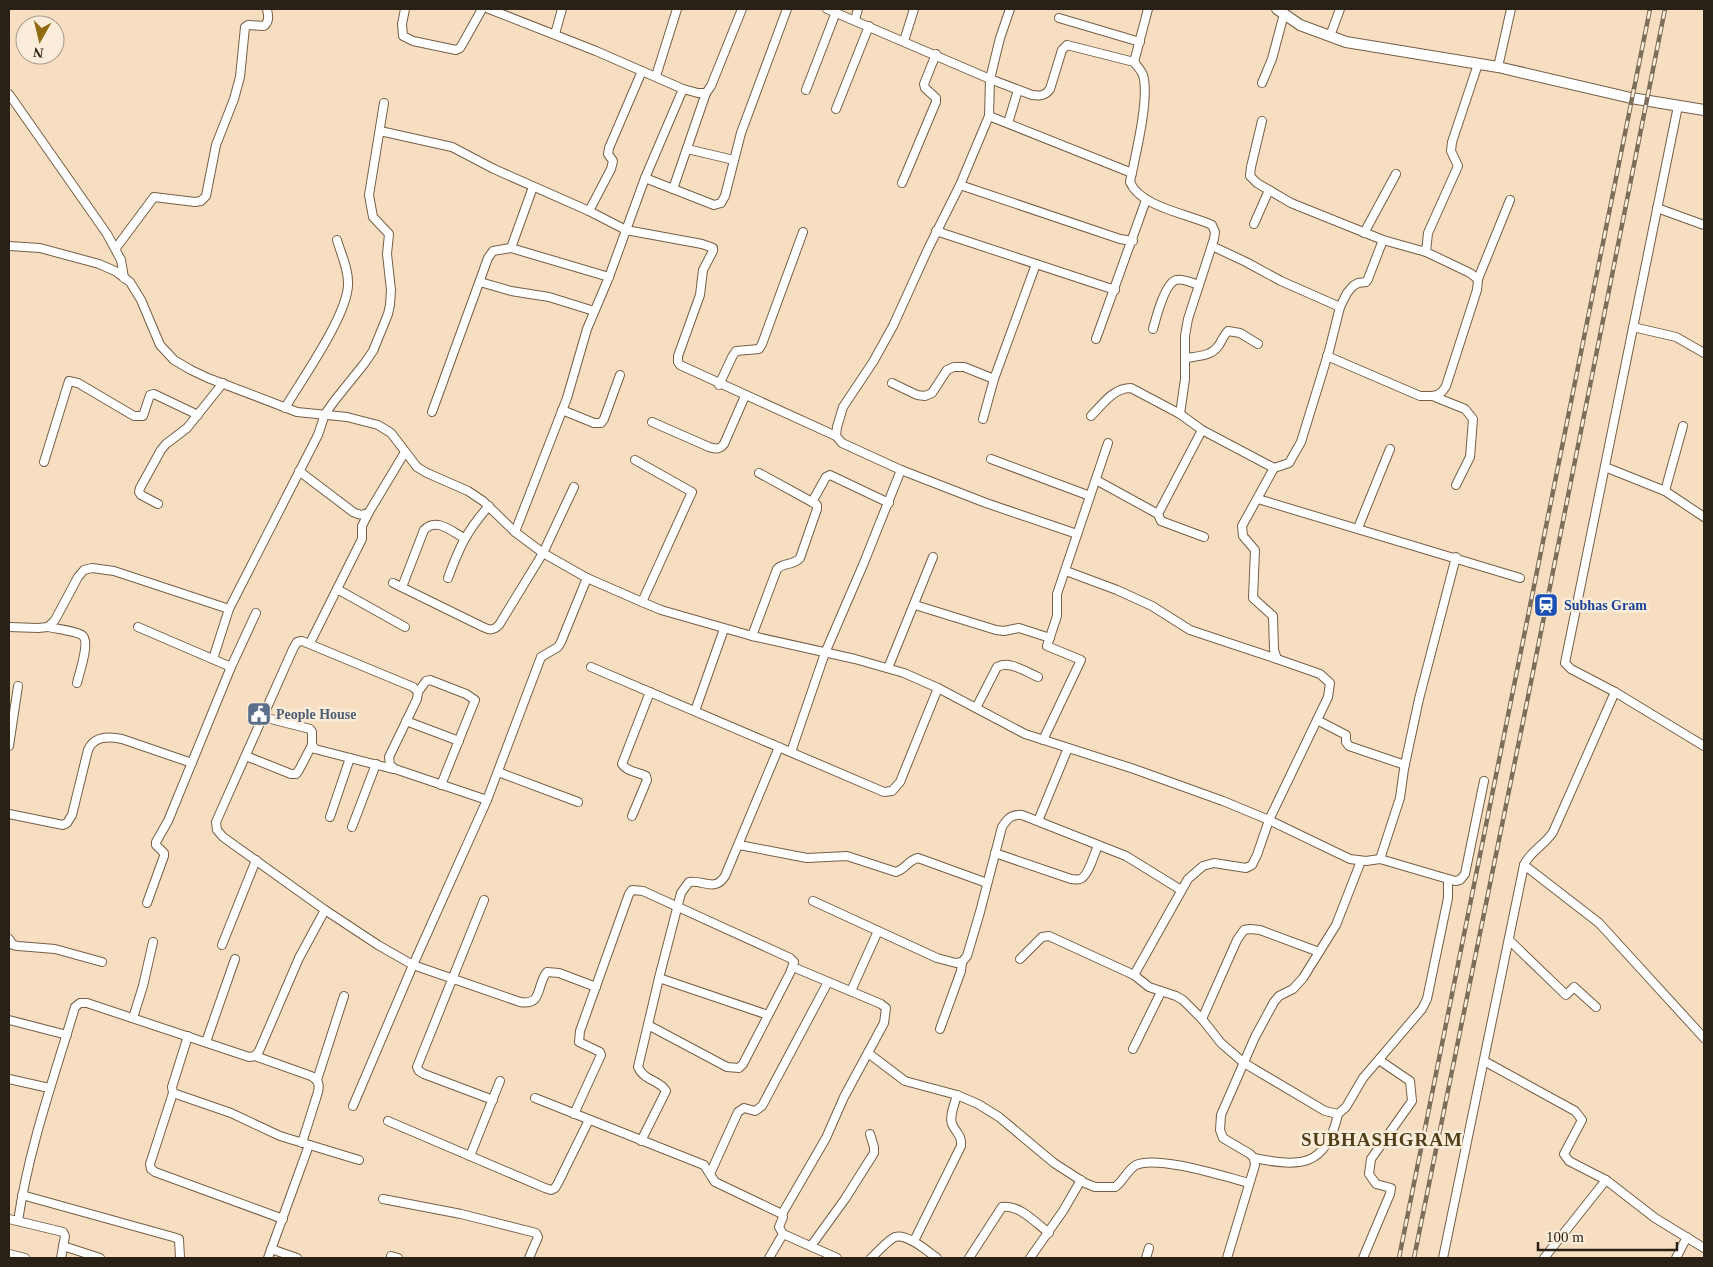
<svg xmlns="http://www.w3.org/2000/svg" width="1713" height="1267" viewBox="0 0 1713 1267" font-family="'Times New Roman',serif">
	<rect width="100%" height="100%" fill="#f7dec0"/>
	<g fill="none" stroke-linecap="round" stroke-linejoin="round">
		<defs>
			<g id="minor">
				<path d="M405 9 402 24 403 36 413 41 456 50 460 48 463 43 482 9"/>
				<path d="M489 9 596 51 683 89 645 178 609 277 587 329 567 398 515 532"/>
				<path d="M827 9 990 79 1032 95C1040 96 1045 96 1050 89L1062 50 1067 45 1134 62C1137 66 1141 70 1143 75 1150 98 1135 157 1130 182 1140 207 1189 214 1212 225L1215 232 1214 239 1188 319 1185 336V379L1180 414"/>
				<path d="M1059 18 1140 42"/>
				<path d="M855 20 858 9"/>
				<path d="M555 34 562 9"/>
				<path d="M1330 36 1340 9"/>
				<path d="M904 41 914 9"/>
				<path d="M1134 62 1148 9"/>
				<path d="M1498 67 1511 9"/>
				<path d="M656 76 677 9"/>
				<path d="M1262 83 1272 59 1284 14"/>
				<path d="M683 89 698 93H706L711 86 742 9"/>
				<path d="M806 90 836 12"/>
				<path d="M9 94 107 234 121 260 124 278"/>
				<path d="M1678 106 1565 663 1571 669 1615 692 1704 746"/>
				<path d="M836 109 869 26"/>
				<path d="M989 116 1132 173"/>
				<path d="M1262 121 1251 167 1250 176 1257 183 1291 203 1383 240 1426 252"/>
				<path d="M1008 123 1018 90"/>
				<path d="M380 131 452 147 494 169 589 211 626 230 702 244 713 248V251L703 270 700 295 678 356V362L680 365 836 436"/>
				<path d="M687 149 734 160"/>
				<path d="M645 178 714 205 721 203 725 196 741 133 787 9"/>
				<path d="M902 183 936 102V98L925 88 924 84 936 54"/>
				<path d="M960 185 1120 239 1133 241"/>
				<path d="M673 189 706 93"/>
				<path d="M1657 208 1704 225"/>
				<path d="M589 211 611 169 613 161 608 154 609 148 642 71"/>
				<path d="M1254 224 1269 190"/>
				<path d="M936 231 1115 290"/>
				<path d="M1364 233 1396 174"/>
				<path d="M9 246 40 248 99 264 115 271 130 282 141 300 160 345 174 360 191 370 208 378 297 412 347 417 378 425 391 433 417 467 427 473 468 491 483 501 515 532 543 553 587 578 642 602 661 610 752 636 855 659 904 673 938 688 1025 734 1134 769 1223 801 1269 820 1350 859 1366 861 1380 859 1455 881 1460 880 1465 874 1484 781"/>
				<path d="M1212 246 1246 262 1281 281 1340 307"/>
				<path d="M116 248 154 197 195 202 201 201 206 196 216 145 234 99 240 77 245 27 248 25 264 26C270 21 268 15 267 9"/>
				<path d="M511 248 533 187"/>
				<path d="M1478 279 1510 200"/>
				<path d="M480 282 511 291 549 297 594 311"/>
				<path d="M1633 327 1676 337 1704 353"/>
				<path d="M1153 329C1156 318 1165 283 1176 280 1183 278 1192 283 1199 285"/>
				<path d="M1096 339 1146 200"/>
				<path d="M1327 356 1420 396C1434 396 1439 398 1446 386L1477 290 1478 279 1470 273 1426 252 1428 233 1458 166 1451 151 1452 142 1478 64"/>
				<path d="M1186 358C1199 356 1212 356 1219 345 1222 340 1224 335 1228 331L1240 333 1258 344"/>
				<path d="M892 383 917 395 925 396 932 393 947 370 954 367H964L994 379"/>
				<path d="M719 385 732 357 736 351 759 349 762 344 803 232"/>
				<path d="M1435 397 1465 409 1473 419 1470 457 1456 485"/>
				<path d="M285 408C302 379 347 316 348 285 349 270 341 254 337 240"/>
				<path d="M562 410 594 423H601L604 419 620 375"/>
				<path d="M432 412 488 258 493 251 511 248 609 277"/>
				<path d="M1091 416C1103 404 1113 388 1131 388L1180 414 1202 430 1274 468"/>
				<path d="M983 419 994 379 1036 264"/>
				<path d="M652 422 709 447C716 449 719 450 724 444L745 396"/>
				<path d="M1202 430 1158 514 1161 521 1204 537"/>
				<path d="M991 459 1090 496"/>
				<path d="M635 460 692 492 642 602"/>
				<path d="M44 462 69 381 78 383 134 416H143L150 395 154 394 198 415"/>
				<path d="M1605 467 1665 491 1704 517"/>
				<path d="M901 470 986 503 1077 534"/>
				<path d="M299 471 353 512C359 515 363 516 369 512L405 452"/>
				<path d="M1096 480 1158 514"/>
				<path d="M1665 491 1683 426"/>
				<path d="M1258 499 1520 578"/>
				<path d="M812 502 826 477 830 475 889 503"/>
				<path d="M158 504 141 495 139 492 140 488 161 450 166 444 187 428 223 383"/>
				<path d="M1358 528 1390 449"/>
				<path d="M1066 571 1117 590 1152 606 1190 630 1277 659"/>
				<path d="M448 578C459 548 467 530 489 506"/>
				<path d="M393 583 483 627C489 630 493 631 499 625L543 553 574 487"/>
				<path d="M402 587 424 530C436 517 451 531 464 538"/>
				<path d="M337 589 405 627"/>
				<path d="M915 605 996 630 1004 631 1019 628 1050 638"/>
				<path d="M9 627 38 628 48 627 55 620 78 577 84 570 92 568 114 571 229 609"/>
				<path d="M48 627C56 629 78 631 83 636 90 643 79 674 77 683"/>
				<path d="M138 627 231 667"/>
				<path d="M752 636 777 569C784 562 793 566 800 558L817 509V505L812 502 759 473"/>
				<path d="M310 643 362 539V526L369 512"/>
				<path d="M213 659 229 609 318 435 325 414 335 400 364 364 373 351 388 314 390 305 391 290 387 254 389 234 373 217 369 195 384 103"/>
				<path d="M591 667 884 792 892 791 900 782 938 688"/>
				<path d="M888 668 933 557"/>
				<path d="M418 692 426 681 430 680 466 694 475 700 441 785"/>
				<path d="M976 708 997 667C1009 660 1026 672 1038 677"/>
				<path d="M695 711 724 629"/>
				<path d="M263 717 310 729 312 732V745L315 749 393 769"/>
				<path d="M1317 720 1346 735V742L1349 746 1405 765"/>
				<path d="M406 721 459 741"/>
				<path d="M1043 740 1081 660 1047 646 1057 616V594L1108 443"/>
				<path d="M9 746 18 686"/>
				<path d="M791 752 825 653 863 565 901 470 842 443 836 436 837 427 843 407 873 362 893 326 928 249 960 185 989 116 990 79 1000 38 1010 9"/>
				<path d="M246 756 291 774H296L299 770 312 745"/>
				<path d="M498 772 578 802"/>
				<path d="M487 800 395 769 390 765 389 757 417 699 418 692 413 687 302 641 297 642 293 649 216 822 217 830 223 837 325 910 378 945 413 965 520 1002C543 1006 536 985 547 972L559 973 596 987"/>
				<path d="M9 814 63 825 67 823 72 815 88 750C94 736 108 736 122 739L192 763"/>
				<path d="M632 816 647 780 646 776C638 772 627 772 622 764L650 692"/>
				<path d="M330 817 350 758"/>
				<path d="M1038 821 1068 748"/>
				<path d="M352 827 376 764"/>
				<path d="M739 845 807 858 847 856 896 872C906 869 908 860 918 858L987 883"/>
				<path d="M995 853 1071 879C1074 879 1077 880 1080 879 1088 877 1095 852 1098 845"/>
				<path d="M1380 859 1400 798 1404 769 1419 699 1456 557"/>
				<path d="M1524 865C1530 851 1545 845 1553 832L1615 692"/>
				<path d="M484 900 417 1067 419 1071 424 1074 493 1100"/>
				<path d="M813 901 937 958 956 963 962 962 967 956 980 912 1002 827C1008 818 1011 814 1022 815L1126 856 1181 890"/>
				<path d="M147 903 164 856V853L156 845V842L168 821 231 667 256 613"/>
				<path d="M9 939 13 945 18 946 55 949 102 962"/>
				<path d="M1509 940 1566 995 1574 987 1596 1007"/>
				<path d="M222 945 256 860"/>
				<path d="M1020 959 1042 937 1049 936 1134 975 1149 987 1176 996 1183 1000 1202 1019 1221 1043 1244 1063 1325 1111 1338 1114 1346 1107 1363 1078 1422 1009 1427 999 1448 898V879"/>
				<path d="M1134 975 1188 879 1203 866 1214 863 1246 868 1252 865 1257 855 1269 820 1328 697 1330 683 1320 674 1277 659 1274 650 1273 616 1253 598 1255 550 1243 536 1242 526 1274 468 1289 463 1301 442 1329 351 1340 307 1347 293 1353 286 1358 283 1366 282 1368 279 1383 240"/>
				<path d="M659 978 768 1015"/>
				<path d="M851 991 878 931"/>
				<path d="M133 1018 143 986 153 942"/>
				<path d="M1202 1019 1237 940 1244 930 1250 929 1260 930 1319 952"/>
				<path d="M9 1020 67 1035"/>
				<path d="M940 1029 961 971 962 962"/>
				<path d="M188 1036 172 1087 173 1093 231 1113 280 1136 359 1160"/>
				<path d="M206 1042 235 959"/>
				<path d="M1133 1049 1161 992"/>
				<path d="M868 1053 905 1081 957 1095 978 1104 999 1117 1054 1163 1085 1183 1095 1187H1115C1123 1182 1127 1170 1136 1165 1158 1155 1226 1177 1249 1183"/>
				<path d="M255 1056 311 1076C318 1080 320 1084 318 1092L302 1143"/>
				<path d="M1484 1061 1575 1111 1582 1120 1564 1154 1569 1161 1606 1180 1655 1218 1704 1248"/>
				<path d="M9 1079 49 1088"/>
				<path d="M317 1080 344 996"/>
				<path d="M173 1093 150 1164 151 1169 155 1172 283 1219"/>
				<path d="M535 1098 704 1165 715 1182 782 1214 783 1217 779 1227 783 1234 837 1258"/>
				<path d="M353 1106 413 965 487 800 541 657 558 647 561 642 587 578"/>
				<path d="M574 1114 601 1055 600 1052 579 1042 580 1031 629 894 632 890 643 891 790 958 794 962 790 973 743 1064 739 1068 727 1067 648 1025"/>
				<path d="M388 1121 545 1188 551 1190 555 1188 558 1183 589 1120"/>
				<path d="M641 1141 666 1091C660 1080 644 1081 638 1067L659 978 681 893 689 882C704 880 715 892 725 876L779 747"/>
				<path d="M470 1156 500 1081"/>
				<path d="M1254 1158C1300 1167 1326 1168 1338 1114"/>
				<path d="M710 1174 738 1112 744 1108 755 1111 762 1106 828 982"/>
				<path d="M22 1195 173 1237 179 1239 180 1258"/>
				<path d="M383 1199 461 1214 536 1233 538 1237 529 1258"/>
				<path d="M782 1214 826 1138 844 1097 884 1023 886 1008 881 1004 793 967"/>
				<path d="M9 1219 63 1232 65 1236 61 1258"/>
				<path d="M18 1221C29 1147 54 1078 75 1007L80 1003H87L249 1057 255 1056 259 1051 299 958 325 910"/>
				<path d="M914 1241 961 1146C962 1135 956 1133 952 1124 949 1116 955 1103 957 1095"/>
				<path d="M63 1246 100 1258"/>
				<path d="M811 1246 845 1199 874 1153V1147L870 1134"/>
				<path d="M271 1249 297 1258"/>
				<path d="M9 1254 25 1258"/>
				<path d="M391 1256 398 1258"/>
				<path d="M268 1258 309 1145"/>
				<path d="M769 1258 783 1234"/>
				<path d="M871 1258C877 1253 889 1239 895 1237 907 1233 927 1251 937 1258"/>
				<path d="M969 1258 1002 1207C1019 1204 1036 1223 1049 1233"/>
				<path d="M1030 1258 1063 1211 1081 1180"/>
				<path d="M1146 1258 1149 1248"/>
				<path d="M1227 1258 1255 1165 1254 1158 1250 1154 1223 1138 1220 1130 1221 1115 1255 1037 1274 1002 1279 996 1293 989 1303 978 1336 925 1361 861"/>
				<path d="M1363 1258 1390 1194 1391 1188 1376 1184 1369 1174 1371 1159 1412 1101 1410 1081 1379 1060"/>
				<path d="M1443 1258 1524 865 1599 923 1704 1038"/>
				<path d="M1544 1258 1606 1180"/>
				<path d="M1676 1258 1687 1237"/>
			</g>
			<path id="secondary" d="M1277 9 1300 25 1346 42 1498 67 1631 98 1704 110"/>
		</defs>
		<use href="#minor" stroke="#755f46" stroke-width="10"/>
		<use href="#secondary" stroke="#755f46" stroke-width="12"/>
		<use href="#minor" stroke="#fff" stroke-width="8"/>
		<use href="#secondary" stroke="#fff" stroke-width="10"/>
		<defs>
			<g id="rail">
				<path d="M1399 1258 1650 9"/>
				<path d="M1414 1258 1528 697 1665 9"/>
			</g>
		</defs>
		<use href="#rail" stroke="#7d6d5b" stroke-width="4.5"/>
		<use href="#rail" stroke="#fceddb" stroke-width="2.5" stroke-dasharray="8" stroke-linecap="butt"/>
	</g>
	<defs>
		<symbol id="station-square" viewBox="-11 -11 22 22"><rect x="-9" y="-9" width="18" height="18" rx="4" fill="#1a4fb4" stroke="#fceddb"/><path d="M-3-6H3Q5-6 5-4V2Q5 4 3 4L4.5 6H3L1.5 4h-3L-3 6H-4.5L-3 4Q-5 4-5 2V-4Q-5-6-3-6ZM-3.5-4v3h7v-3ZM-3.5 1v1.5H-2V1ZM2 1v1.5H3.5V1Z" fill="#fff"/></symbol>
		<symbol id="civic-square" viewBox="-11 -11 22 22"><rect x="-9" y="-9" width="18" height="18" rx="4" fill="#5c6f8a" stroke="#fceddb"/><path d="M-.6-6.5H3V-4.5H.6V-3L4-1V1h2V6H-6V1h2V-1L-.6-3ZM-1.2 2.5V6h2.4V2.5Z" fill="#fff"/></symbol>
	</defs>
	<g fill-rule="evenodd">
		<use href="#station-square" x="1532" y="591" width="28" height="28"/>
		<use href="#civic-square" x="245" y="700" width="28" height="28"/>
	</g>
	<g text-anchor="middle" stroke-width="5" stroke-linejoin="round" paint-order="stroke">
		<g font-size="14" font-weight="bold" fill="#164399" stroke="#fceddb" text-anchor="start">
			<text x="1564" y="610">Subhas Gram</text>
		</g>
		<g font-size="14" font-weight="bold" fill="#4e5e75" stroke="#fceddb" text-anchor="start">
			<text x="276" y="719">People House</text>
		</g>
		<g font-size="19" font-weight="bold" letter-spacing="1" fill="#513f18" stroke="#fceddb">
			<text x="1382" y="1146">SUBHASHGRAM</text>
		</g>
	</g>
	<rect width="1713" height="1267" fill="none" stroke="#2a2116" stroke-width="20"/>
	<g transform="translate(40 40) rotate(188)"><circle r="24" fill="#fceddb" stroke="#a89b8c"/>
	<path d="M0-4L9 19L0 12L-9 19Z" fill="#906c11"/>
	<text y="-8" font-size="14" font-weight="bold" text-anchor="middle" fill="#2a2116">N</text>
	</g>
	<path d="M1538 1242v8h139v-8" fill="none" stroke="#2a2116" stroke-width="2.5"/>
	<text x="1546" y="1242" font-size="15" fill="#2a2116" stroke="#fceddb" stroke-width="4" paint-order="stroke">100 m</text>
</svg>
